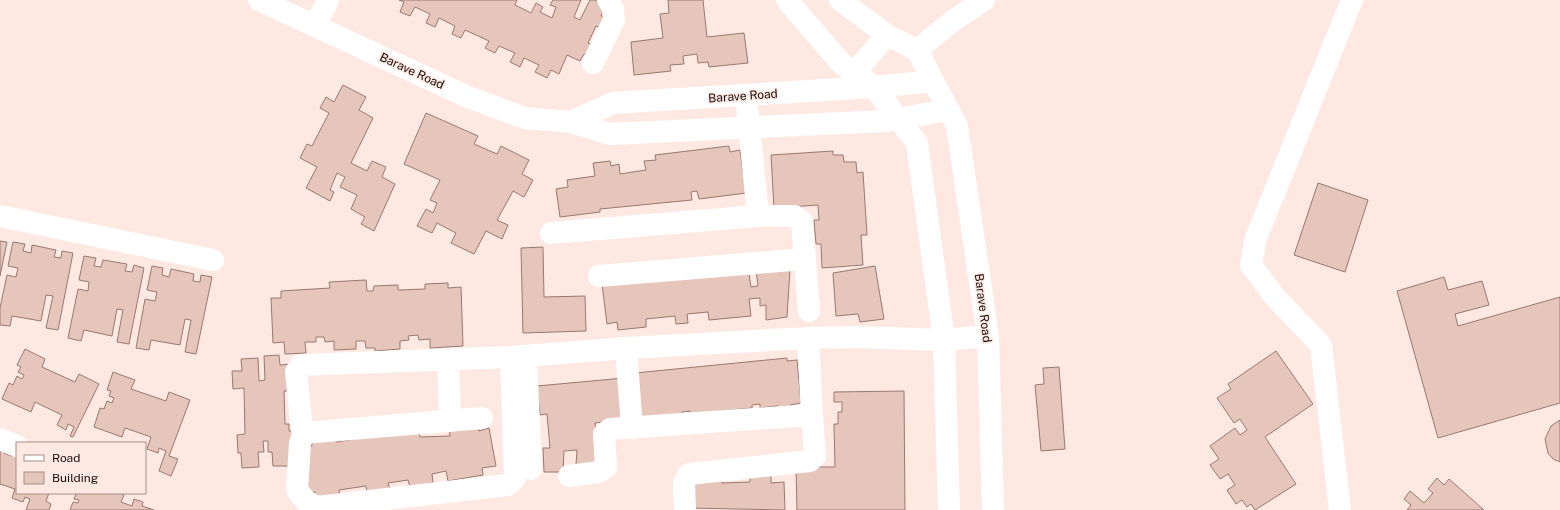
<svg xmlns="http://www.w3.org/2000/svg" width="1560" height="510" viewBox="0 0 1560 510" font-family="'Public Sans',sans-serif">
	<rect width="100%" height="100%" fill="#fee9e2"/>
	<g fill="#e6c5ba" stroke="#987970">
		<path d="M399 0H517L515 5 531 13 536 3 543 7 540 12 552 18 556 7 550 5 553 0H581L574 17 580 20 590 0H594L606 5 601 16 609 20 604 30 596 26 588 43 596 47 592 57 584 54 580 61 567 55 559 74 551 70 547 78 535 72 539 65 524 58 520 67 510 62 515 53 499 46 495 53 485 48 489 41 465 30 461 38 452 34 455 26 439 18 435 27 426 23 430 14 415 7 410 16 400 12 404 2Z"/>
		<path d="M668 0H703L707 37 744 33 748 63 709 67 708 62 698 63 697 54 683 56 684 64 670 65 671 71 634 75 631 42 663 38 660 14 669 13Z"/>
		<path d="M343 85 366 97 359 110 373 118 351 163 367 171 372 161 386 167 382 177 395 184 374 231 361 224 365 217 351 209 357 195 340 187 345 177 337 173 330 190 334 192 330 201 306 188 317 167 300 158 307 144 312 146 329 113 320 108 326 97 334 102Z"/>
		<path d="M426 113 478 136 474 144 497 154 501 146 529 160 522 174 533 180 524 197 513 191 497 220 508 225 502 239 486 231 474 254 451 243 456 233 437 223 432 233 417 226 426 209 433 213 437 203 430 200 440 180 404 164Z"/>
		<path d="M729 146 730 152 740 150 746 193 699 199 697 191 691 192 692 200 600 209V212L560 217 556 189 568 187 567 180 595 176 593 163 610 161 611 166 619 164 620 174 646 170 644 161 656 160 655 155Z"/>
		<path d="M833 151V155H843L844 162H856L857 173 863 172 867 235H861L863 265 822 268 821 244H816L814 220H819L818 205 774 208 771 155Z"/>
		<path d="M1318 183 1368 200 1345 272 1294 255Z"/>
		<path d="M0 241 7 242 0 276Z"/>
		<path d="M13 242 25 244 23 251 31 253 32 245 56 250 54 257 61 258 62 251 73 253 58 330 46 328 53 296 46 295 41 321 12 316 10 326 0 325V308L7 275 16 277 18 268 8 266Z"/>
		<path d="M543 247 544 297 585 296 586 331 523 333 521 248Z"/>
		<path d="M84 256 96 258 94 266 101 267 103 260 127 264 125 271 132 272 134 265 144 268 129 344 117 342 123 310 117 309 112 336 84 330 81 341 68 338 78 289 88 291 89 282 79 280Z"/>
		<path d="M152 266 163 268 162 275 169 277 171 269 194 274 193 281 200 282 201 275 212 277 196 354 185 352 191 320 185 319 180 345 151 340 149 350 136 348 145 299 155 301 157 292 147 290Z"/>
		<path d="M875 266 884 319 860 322 858 314 836 316 833 273Z"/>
		<path d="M748 267 751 287 758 286 756 269H790L787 317 766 320V305L760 306V298L749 299 751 316 709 320 708 312 687 314 688 323 676 324 675 316 646 319V327L618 330 617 322 607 324 602 284Z"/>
		<path d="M1444 277 1448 290 1482 281 1489 305 1455 314 1458 326 1560 297V403L1438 438 1397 291Z"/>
		<path d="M366 280 367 291H373L374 286 398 285V290L425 289V284L448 283V288L461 287 463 346 430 348V339L419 340 418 335 408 336 409 340 400 341V349L375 351V348H366L365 341H356V349L334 350V341L325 342 324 337H316V342H305L306 353 285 354 284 342 273 343 271 298H281V291L330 288 329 282Z"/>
		<path d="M25 349 45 359 42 367 75 382 79 374 99 384 73 437 70 436 74 427 68 424 66 430 57 425 62 415 35 402 31 412 2 399 9 383 13 385 17 376 22 379 24 375 18 372 21 367 17 365Z"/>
		<path d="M1276 351 1313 404 1265 437 1296 484 1255 510 1251 504 1247 507 1242 500 1236 504 1227 490 1235 485 1228 474 1220 479 1210 465 1219 459 1210 446 1235 428 1240 435 1247 430 1240 419 1234 423 1217 398 1231 389 1228 384Z"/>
		<path d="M279 355 280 365 290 364 287 391H284L285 424H289V431H293L291 466H273L272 452H268V441H263L264 452H258L259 467 242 468 241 453H238L237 435 245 434 244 388 233 389 232 371H242L241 359 258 358 259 381 265 380 264 356Z"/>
		<path d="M787 358V361L797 360 801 403 790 405V411L779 412 778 406 760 408V404L752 405V408L690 414V411L682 412V415L639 419 635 373Z"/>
		<path d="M1059 367 1065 449 1041 451 1035 385 1044 384 1043 368Z"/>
		<path d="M113 372 135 380 131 389 166 401 169 392 190 400 169 456 178 459 171 476 159 471 166 451 159 448 158 453 147 449 151 437 125 428 122 437 94 427 100 408 104 409 107 401 112 403 114 398 109 396 111 391 107 390Z"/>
		<path d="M624 378 628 419 595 423 599 463 576 465 577 450 564 451 563 472H544L543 448H550L547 414 540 415 537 386Z"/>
		<path d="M904 391 905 510H797L796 467H835L834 424H838V412H842V402H834V392Z"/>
		<path d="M1560 420V462L1553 459 1548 453 1545 439 1551 426Z"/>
		<path d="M478 421 479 431 489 428 496 466 482 468 483 475 448 481 446 471 432 474 433 483 410 487 408 480 388 483 390 490 367 494 366 486 339 490 340 498 316 502 315 492 307 493 300 448 312 446 311 438 335 434 336 442 419 429 420 437 450 436 449 424Z"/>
		<path d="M0 445 6 447 4 453 12 456 14 450 17 451V493H49L46 501 51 504 49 510H26L30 499 25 497 23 502 12 498 15 489 0 484Z"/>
		<path d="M750 475H771V483L784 482 785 510 690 508 689 484 722 477V483L750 482Z"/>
		<path d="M1437 478 1444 485 1449 479 1484 510H1407L1411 505 1404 499 1410 491 1424 503 1433 493 1428 489Z"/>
		<path d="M73 493H119L124 495 121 502 132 506 134 499 143 502 142 506 154 510H70L73 502 78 503 79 500 74 499 76 494Z"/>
	</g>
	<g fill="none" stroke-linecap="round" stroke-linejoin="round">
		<g stroke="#fff" stroke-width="22">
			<path d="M315 26 328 0"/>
			<path d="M593 63 614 20 613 8 608 0"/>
			<path d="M746 95 758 216H795L802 222 809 311"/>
			<path d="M0 216 213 260"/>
			<path d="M551 233 758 216"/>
			<path d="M599 276 805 259"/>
			<path d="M626 348 632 428"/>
			<path d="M526 356 531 469"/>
			<path d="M448 359 450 421"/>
			<path d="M482 418 304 433 302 430 296 372 301 365 511 357 626 348 808 338 855 337 944 340 988 336"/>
			<path d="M304 433 300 443 297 490 306 501 317 507 508 485 515 478 511 357"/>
			<path d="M0 439 17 446"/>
			<path d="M569 476 599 472 606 467 604 434 610 429 812 415 808 338"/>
			<path d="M685 510 684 483 689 474 810 461 815 456 812 415"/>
		</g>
		<g stroke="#fff" stroke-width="22">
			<path d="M259 0 468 97 525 118 571 122 610 134 886 121 948 110"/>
			<path d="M787 0 841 63 874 87 917 143 944 340 949 510"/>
			<path d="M840 0 887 35 917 50 957 126 988 336 993 510"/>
			<path d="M917 50 954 20 984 0"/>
			<path d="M854 73 887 35"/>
			<path d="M571 122 613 103 874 87 933 81"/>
			<path d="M1340 510 1321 345 1275 297 1251 265 1256 238 1352 0"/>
		</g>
	</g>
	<g text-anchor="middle" stroke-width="3" stroke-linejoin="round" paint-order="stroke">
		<g font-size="12" fill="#160b08" stroke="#fee9e2">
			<text transform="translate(412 71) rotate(25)" y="4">Barave Road</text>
			<text transform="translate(743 96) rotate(-4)" y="4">Barave Road</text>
			<text transform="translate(983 308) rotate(83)" y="4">Barave Road</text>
		</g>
	</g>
	<rect x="16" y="442" width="130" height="52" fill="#fee9e2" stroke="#a1908b"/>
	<rect x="24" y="455" width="20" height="6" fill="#ffffff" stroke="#a1908b"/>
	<text x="52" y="462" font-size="12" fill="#160b08">Road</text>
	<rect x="24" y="472" width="20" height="12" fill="#e6c5ba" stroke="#a1908b"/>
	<text x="52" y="482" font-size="12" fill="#160b08">Building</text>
</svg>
